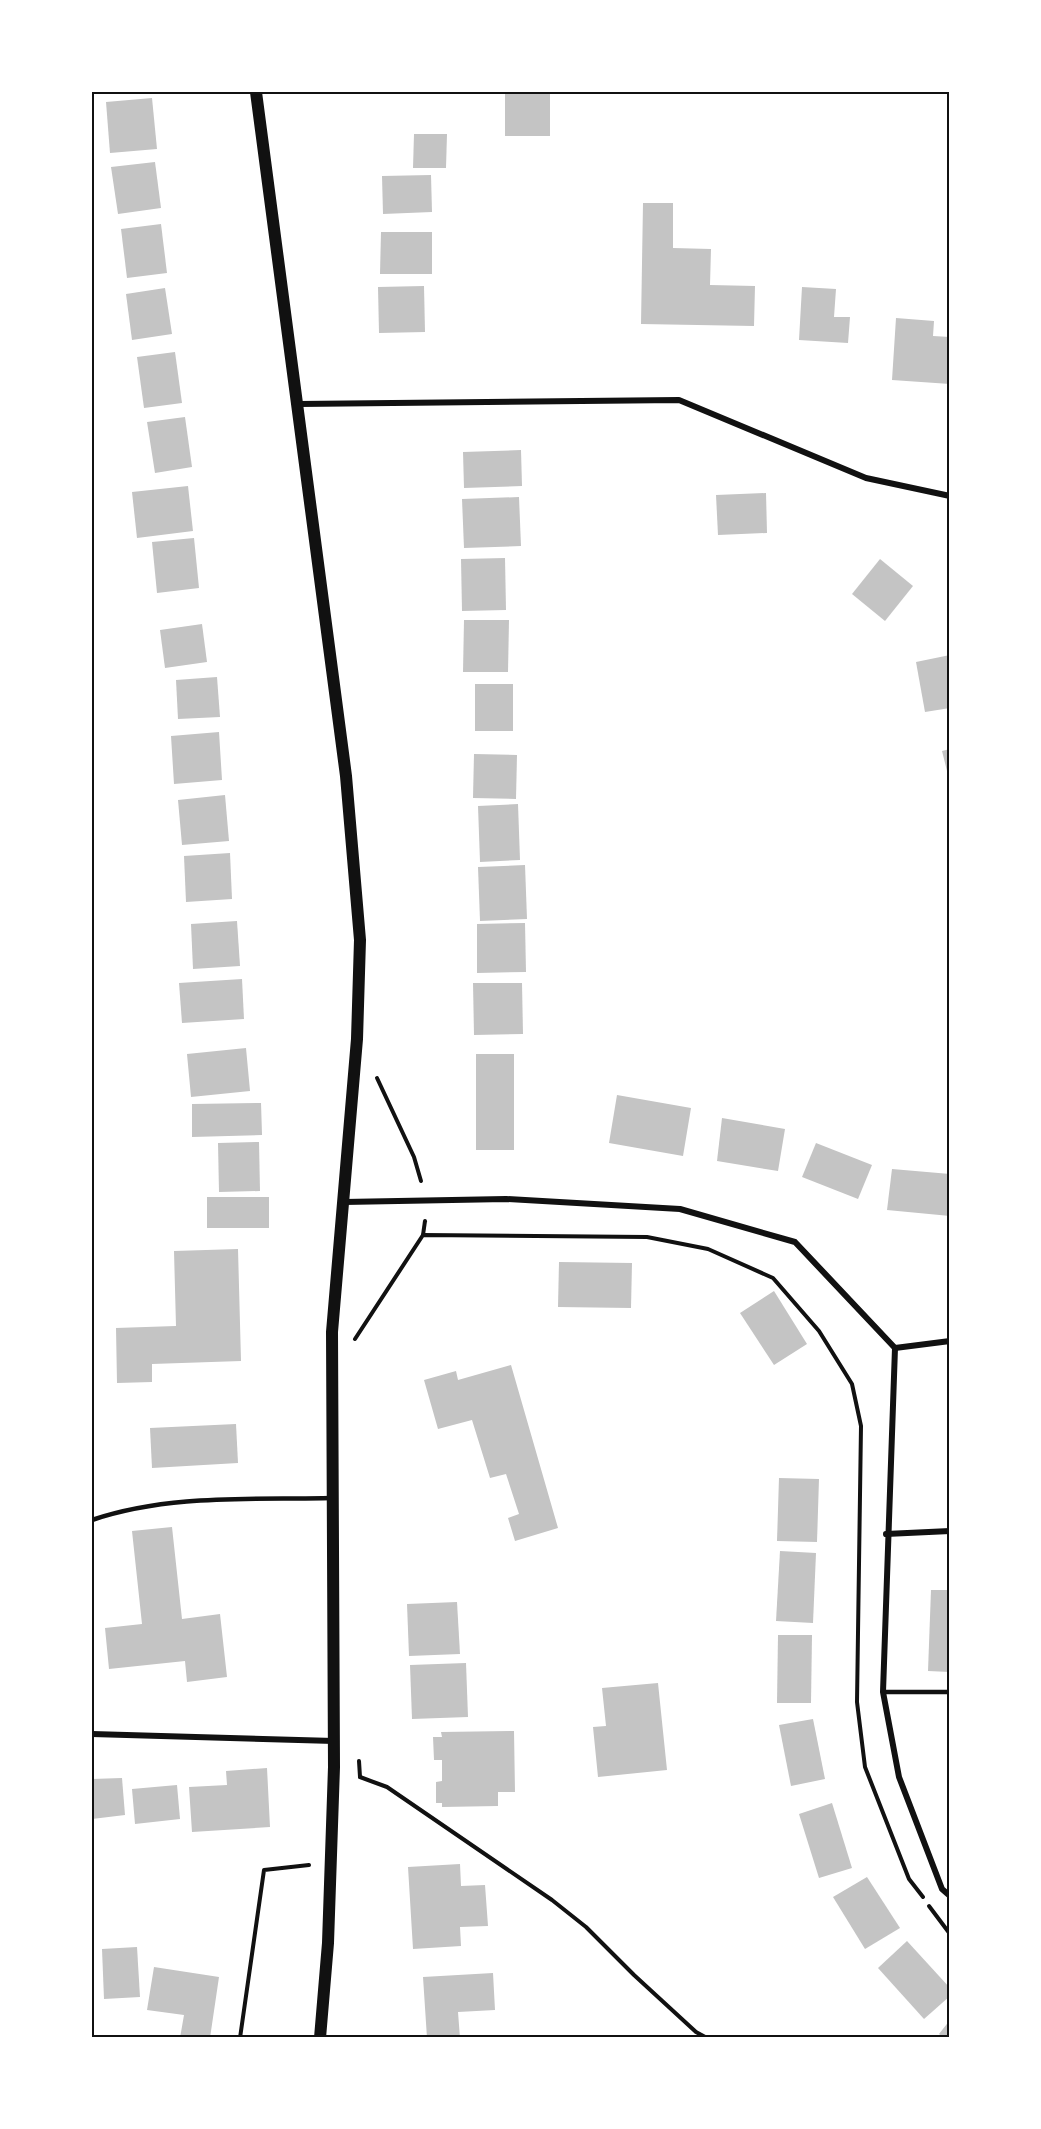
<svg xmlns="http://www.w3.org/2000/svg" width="1041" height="2129" viewBox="0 0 1041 2129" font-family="'DejaVu Sans',sans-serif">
	<rect width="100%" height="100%" fill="#fff"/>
	<g fill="#c4c4c4">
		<rect x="505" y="92" width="45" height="44"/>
		<path d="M152 98 157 149 110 153 106 102Z"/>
		<path d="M414 134H447L446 168H413Z"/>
		<path d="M155 162 161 208 118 214 111 167Z"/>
		<path d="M431 175 432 212 383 214 382 176Z"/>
		<path d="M643 203H673V248L711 249 710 285 755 286 754 326 641 324Z"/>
		<path d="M161 224 167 273 127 278 121 229Z"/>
		<path d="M381 232H432V274H380Z"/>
		<path d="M424 286 425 332 379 333 378 287Z"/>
		<path d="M802 287 836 289 834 317H850L848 343 799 340Z"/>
		<path d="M165 288 172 334 132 340 126 294Z"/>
		<path d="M896 318 934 321 933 336 950 337V384L892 380Z"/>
		<path d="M175 352 182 403 144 408 137 357Z"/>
		<path d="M185 417 192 467 155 473 147 422Z"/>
		<path d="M521 450 522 486 464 488 463 452Z"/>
		<path d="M188 486 193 531 137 538 132 492Z"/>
		<path d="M766 493 767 533 718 535 716 495Z"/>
		<path d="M519 497 521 546 464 548 462 499Z"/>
		<path d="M194 538 199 588 157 593 152 542Z"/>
		<path d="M505 558 506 610 462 611 461 559Z"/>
		<path d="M880 559 913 586 885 621 852 594Z"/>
		<path d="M464 620H509L508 672H463Z"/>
		<path d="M202 624 207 662 165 668 160 630Z"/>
		<path d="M950 655V708L925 712 916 662Z"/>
		<path d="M217 677 220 717 178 719 176 680Z"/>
		<rect x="475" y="684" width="38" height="47"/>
		<path d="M219 732 222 780 174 784 171 736Z"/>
		<path d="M950 749V779H949L942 751Z"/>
		<path d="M474 754 517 755 516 799 473 798Z"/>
		<path d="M225 795 229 841 182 845 178 800Z"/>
		<path d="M518 804 520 860 480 862 478 806Z"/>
		<path d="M230 853 232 899 186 902 184 856Z"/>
		<path d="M525 865 527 919 480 921 478 867Z"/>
		<path d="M237 921 240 966 193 969 191 924Z"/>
		<path d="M525 923 526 972 477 973V924Z"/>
		<path d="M242 979 244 1019 182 1023 179 983Z"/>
		<path d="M473 983H522L523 1034 474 1035Z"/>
		<path d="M246 1048 250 1091 191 1097 187 1054Z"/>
		<rect x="476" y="1054" width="38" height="96"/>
		<path d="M617 1095 691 1108 683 1156 609 1143Z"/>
		<path d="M261 1103 262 1135 192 1137V1104Z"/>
		<path d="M722 1118 785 1129 778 1171 717 1161Z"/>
		<path d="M259 1142 260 1191 219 1192 218 1143Z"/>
		<path d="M816 1143 872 1165 858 1199 802 1177Z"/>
		<path d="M892 1169 950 1174V1216L887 1210Z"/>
		<rect x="207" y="1197" width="62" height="31"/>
		<path d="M238 1249 241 1361 152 1364V1382L117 1383 116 1328 176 1326 174 1251Z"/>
		<path d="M559 1262 632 1263 631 1308 558 1307Z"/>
		<path d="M774 1291 807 1344 774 1365 740 1313Z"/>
		<path d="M511 1365 558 1528 515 1541 508 1518 519 1514 506 1474 490 1478 472 1420 438 1429 424 1380 456 1371 458 1380Z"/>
		<path d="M236 1424 238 1463 152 1468 150 1428Z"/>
		<path d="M779 1478 819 1479 817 1542 777 1541Z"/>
		<path d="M172 1527 182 1619 220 1614 227 1677 187 1682 185 1661 109 1669 105 1628 142 1624 132 1531Z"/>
		<path d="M780 1551 816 1553 813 1623 776 1621Z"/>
		<path d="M931 1590H950V1672L928 1671Z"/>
		<path d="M457 1602 460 1654 409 1656 407 1604Z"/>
		<path d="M778 1635H812L811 1703H777Z"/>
		<path d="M466 1663 468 1717 412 1719 410 1665Z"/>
		<path d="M658 1683 667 1770 598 1777 593 1727 606 1726 602 1688Z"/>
		<path d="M813 1719 825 1779 791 1786 779 1725Z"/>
		<path d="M514 1731 515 1792H498V1806L442 1807V1803H436V1782L442 1781V1760H434L433 1737H442L441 1732Z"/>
		<path d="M267 1768 270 1827 192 1832 189 1787 227 1785 226 1771Z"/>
		<path d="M122 1778 125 1815 92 1819V1779Z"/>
		<path d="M177 1785 180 1819 135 1824 132 1789Z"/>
		<path d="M832 1803 852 1868 819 1878 799 1814Z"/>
		<path d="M460 1864 461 1886 485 1885 488 1926 460 1927 461 1946 413 1949 408 1867Z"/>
		<path d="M867 1877 900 1928 865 1949 833 1897Z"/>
		<path d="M907 1941 950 1988V1996L924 2019 878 1968Z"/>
		<path d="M137 1947 140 1997 104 1999 102 1949Z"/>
		<path d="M154 1967 219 1977 210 2038H180L184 2015 147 2010Z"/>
		<path d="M493 1973 495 2010 458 2012 460 2038H427L423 1977Z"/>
		<path d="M950 2020V2038H944L939 2034Z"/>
	</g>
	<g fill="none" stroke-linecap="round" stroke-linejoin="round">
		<g stroke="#111" stroke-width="4">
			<path d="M377 1078 414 1157 421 1181"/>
			<path d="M423 1235 425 1221"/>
			<path d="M355 1339 423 1235 647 1237 708 1249 773 1278 819 1331 852 1384 861 1426 857 1702 865 1767 909 1879 923 1897"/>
			<path d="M359 1761 360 1777"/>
			<path d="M360 1777 387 1787 552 1900 586 1927 634 1975 696 2032 707 2038"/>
			<path d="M929 1906 950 1934"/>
			<path d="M240 2038 264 1870 309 1865"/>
		</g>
		<g stroke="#111" stroke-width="4.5">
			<path d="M92 1520C170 1494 250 1500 332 1498"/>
			<path d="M883 1692H950"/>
		</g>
		<g stroke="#111" stroke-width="6">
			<path d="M299 404 679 400 866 478 950 496"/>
			<path d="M344 1202 506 1199 680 1209 795 1242 895 1348 883 1692 899 1777 942 1889 950 1896"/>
			<path d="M895 1348 950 1341"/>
			<path d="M886 1534 950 1531"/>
			<path d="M92 1734 334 1741"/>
		</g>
		<path stroke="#111" stroke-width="12" d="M256 92 346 776 360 940 357 1039 332 1332 334 1767 328 1943 320 2038"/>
	</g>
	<rect width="1041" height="2129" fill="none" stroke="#ffffff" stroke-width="186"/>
	<rect x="93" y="93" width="855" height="1943" fill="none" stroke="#111" stroke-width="2"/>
</svg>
